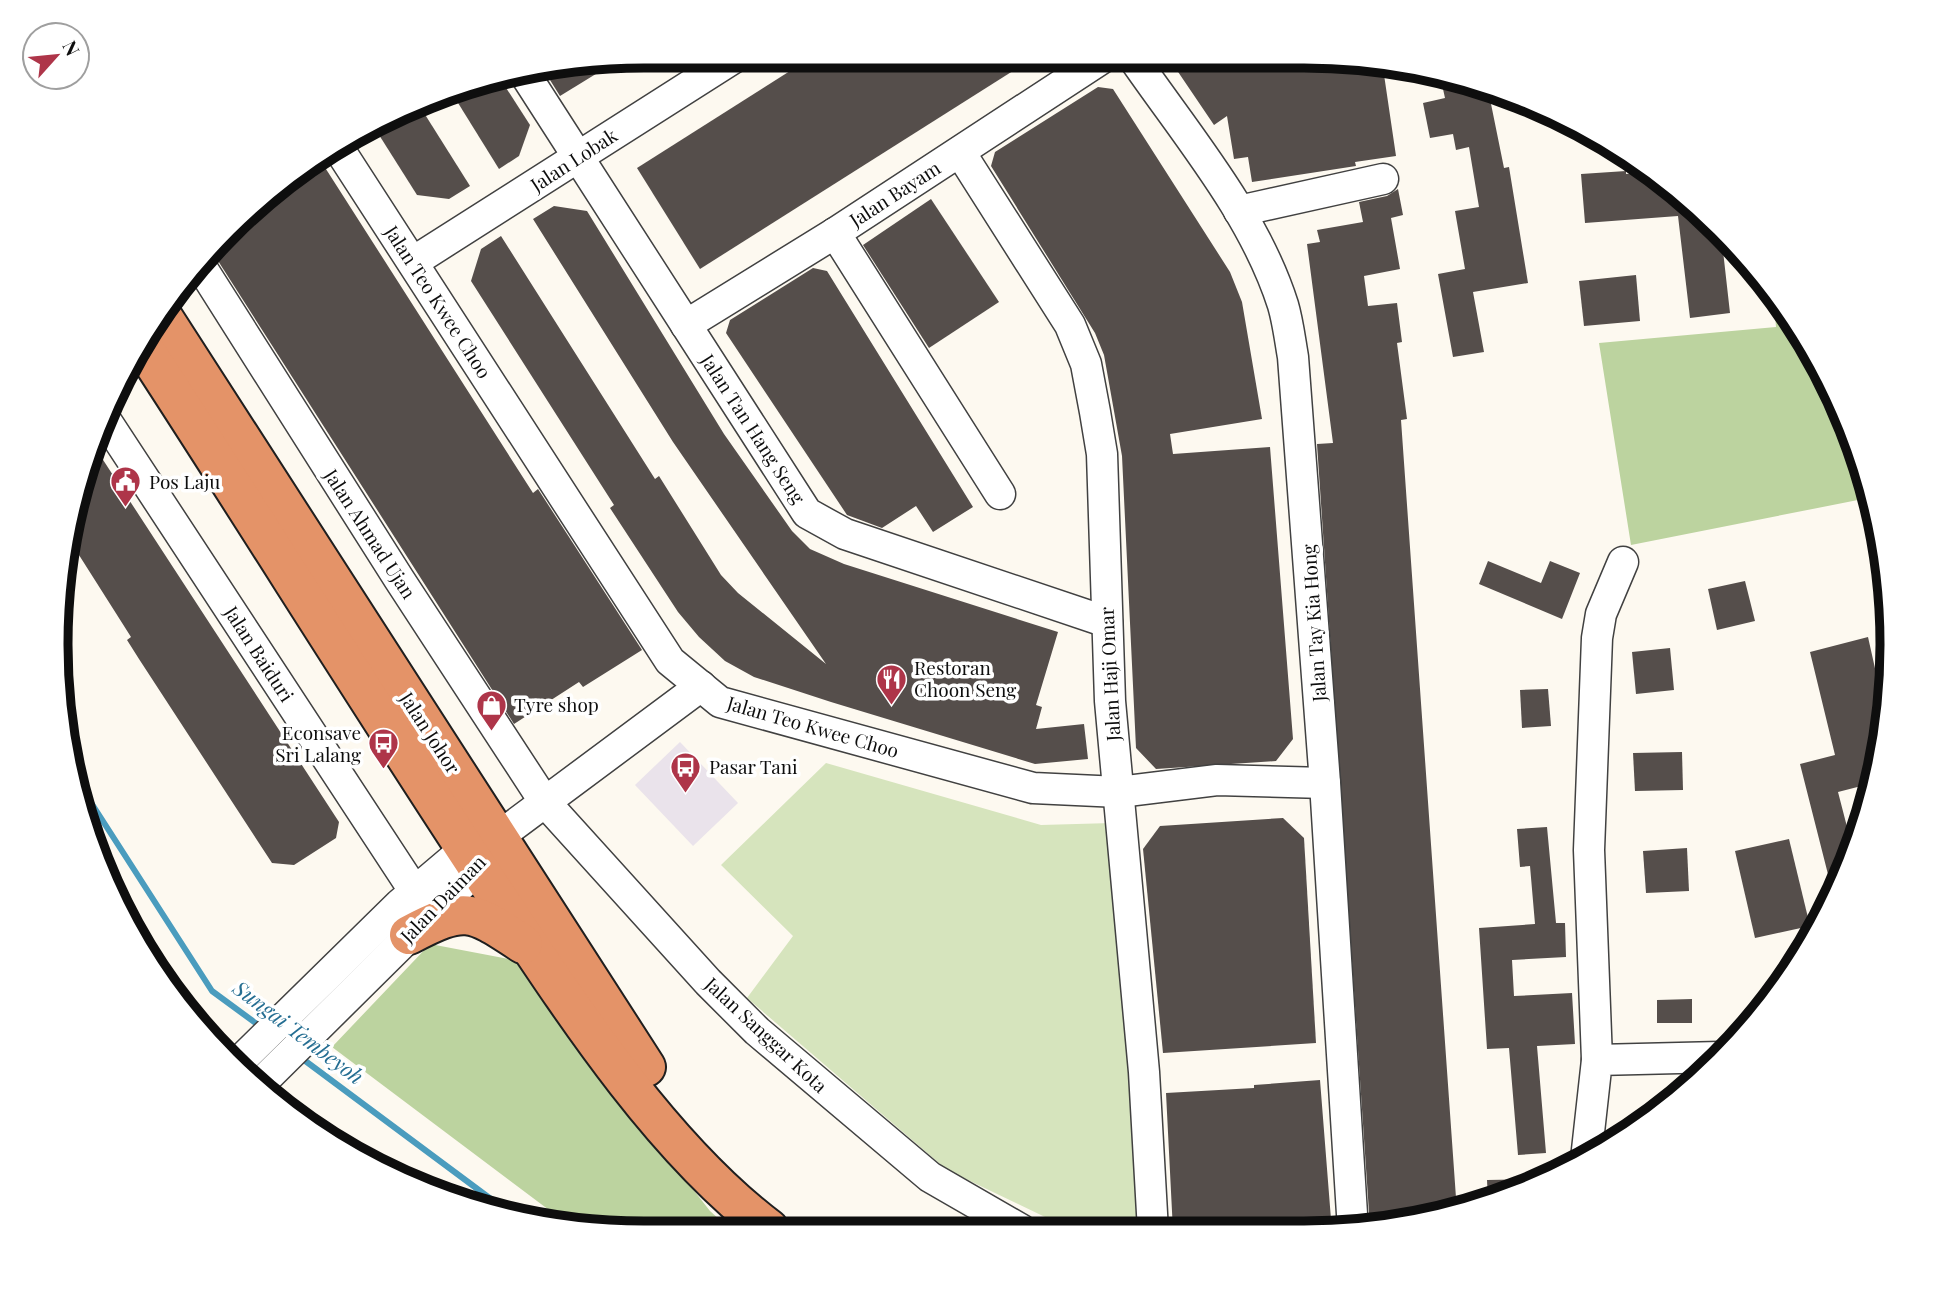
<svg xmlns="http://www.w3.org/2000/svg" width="1948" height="1289" viewBox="0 0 1948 1289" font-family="'Playfair Display',serif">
	<rect width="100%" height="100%" fill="#fdf9f0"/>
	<path fill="#eae3eb" d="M680 742 738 803 693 846 635 785Z"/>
	<path fill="#d6e4bd" d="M826 763 1041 825 1112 823 1139 1231 1072 1230 947 1170 747 998 793 936 721 865Z"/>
	<g fill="#bcd39f">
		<path d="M1773 291 1831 385 1873 497 1631 545 1599 343 1776 327Z"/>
		<path d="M430 944 514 960 710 1211 730 1229 573 1228 332 1047Z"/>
	</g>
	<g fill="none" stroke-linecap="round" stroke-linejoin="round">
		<g stroke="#4a9cbe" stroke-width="6">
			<path d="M72 773 212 991 261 1027"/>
			<path d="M300 1057 503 1208"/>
		</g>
	</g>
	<g fill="#554e4b">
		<path d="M812 57 1032 59 700 269 637 168Z"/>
		<path d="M1170 60 1382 61 1396 156 1355 162 1356 166 1252 182 1248 157 1234 159 1227 116 1214 125Z"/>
		<path d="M617 61 560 96 545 72Z"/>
		<path d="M501 80 530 125 519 156 499 169 450 90Z"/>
		<path d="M1441 80 1489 94 1504 168 1509 167 1528 283 1473 292 1484 352 1453 357 1438 274 1465 269 1455 211 1479 207 1469 147 1456 150 1453 134 1430 138 1423 103 1445 98Z"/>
		<path d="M1098 87 1113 89 1230 272 1242 302 1262 419 1170 434 1173 454 1270 447 1293 739 1276 761 1156 769 1136 748 1122 456 1104 355 1095 333 991 166 995 152Z"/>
		<path d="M419 105 470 186 449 199 417 195 374 127Z"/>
		<path d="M317 155 533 493 538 489 642 650 583 687 579 682 514 724 213 253Z"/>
		<path d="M1626 171V174L1646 172 1692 202 1721 233 1730 313 1690 318 1678 216 1585 223 1581 174Z"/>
		<path d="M1398 189 1403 215 1391 218 1400 269 1364 276 1368 306 1397 303 1402 342 1397 343 1407 419 1401 420 1457 1212 1370 1227 1317 444 1333 443 1307 244 1320 242 1317 230 1363 222 1359 202 1387 196Z"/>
		<path d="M931 199 999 302 929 348 863 245Z"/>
		<path d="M554 206 587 211 724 434 792 531 810 549 844 564 1058 632 1036 705 1042 707 1036 729 1084 724 1088 759 1035 764 831 702 754 677 725 661 699 637 678 612 610 508 614 505 471 281 481 249 501 236 655 479 659 476 721 575 738 593 826 664 673 442 533 219Z"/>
		<path d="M813 268 827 271 973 507 933 532 916 506 882 528 847 515 726 333 730 320Z"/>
		<path d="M1636 275 1640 321 1584 326 1579 281Z"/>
		<path d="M94 446 339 822 336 838 294 865 272 863 139 659 127 640 131 637 72 544Z"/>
		<path d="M1488 561 1541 583 1550 561 1580 573 1562 619 1479 584Z"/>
		<path d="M1745 581 1755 621 1717 630 1708 589Z"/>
		<path d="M1868 637 1887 722 1873 783 1838 792 1853 850 1833 894 1800 764 1835 755 1810 652Z"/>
		<path d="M1670 648 1674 690 1636 694 1632 652Z"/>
		<path d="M1548 689 1551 726 1522 728 1520 690Z"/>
		<path d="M1682 752 1683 790 1635 791 1633 753Z"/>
		<path d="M1283 818 1304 838 1316 1043 1163 1053 1143 849 1160 826Z"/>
		<path d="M1547 827 1556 923H1565L1566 957 1512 960 1514 996 1572 993 1575 1044 1537 1046 1546 1153 1518 1155 1509 1048 1487 1049 1479 928 1535 924 1530 866 1520 867 1517 829Z"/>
		<path d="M1789 839 1810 926 1755 938 1735 851Z"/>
		<path d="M1687 848 1689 891 1646 893 1643 851Z"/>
		<path d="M1692 999V1023H1657V1000Z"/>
		<path d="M1320 1080 1332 1232 1173 1231 1166 1093 1254 1088V1085Z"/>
		<path d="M1540 1179 1541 1181 1488 1201 1487 1180Z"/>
	</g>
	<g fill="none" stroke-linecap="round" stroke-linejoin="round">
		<defs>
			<g id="minor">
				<path d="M1134 59C1188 137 1254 214 1283 305 1288 322 1290 340 1293 357L1325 783 1353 1230"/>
				<path d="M526 76 807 513 845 534 1107 622"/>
				<path d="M337 146 670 661 720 702 1033 788 1119 792 1217 780 1325 783"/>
				<path d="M960 152 1070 325 1086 364 1095 412 1102 454 1110 701 1144 1072 1153 1231"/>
				<path d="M1239 211 1383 179"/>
				<path d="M835 233 1000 494"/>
				<path d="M413 262 735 57"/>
				<path d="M200 265 399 579 544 801 708 982 757 1031 930 1177 1022 1230"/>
				<path d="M686 325 835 233 1101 59"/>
				<path d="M103 416 415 892"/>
				<path d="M1597 1060 1589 850 1597 638 1601 614 1623 562"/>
				<path d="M237 1064 400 904 465 849 498 837 701 686"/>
				<path d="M257 1087 478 868 489 850"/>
				<path d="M1586 1159 1597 1060 1720 1057"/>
			</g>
			<g id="highway">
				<path d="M161 314 646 1067"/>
				<path d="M143 347C259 525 371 706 488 883 566 1000 657 1144 769 1229"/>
				<path d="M409 935C466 905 471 910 523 944"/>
			</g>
		</defs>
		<use href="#minor" stroke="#414141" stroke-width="33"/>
		<use href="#highway" stroke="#1f1f1f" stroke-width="42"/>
		<use href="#minor" stroke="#fff" stroke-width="30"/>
		<use href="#highway" stroke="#e49368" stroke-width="38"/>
	</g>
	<defs>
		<symbol id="civic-pin" viewBox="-11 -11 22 30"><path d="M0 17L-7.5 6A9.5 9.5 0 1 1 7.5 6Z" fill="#ae3549" stroke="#fff"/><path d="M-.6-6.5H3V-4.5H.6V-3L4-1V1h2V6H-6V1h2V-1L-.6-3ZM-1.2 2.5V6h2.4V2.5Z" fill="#fff"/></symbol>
		<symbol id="restaurant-pin" viewBox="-11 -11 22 30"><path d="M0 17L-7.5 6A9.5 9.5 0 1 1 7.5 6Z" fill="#ae3549" stroke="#fff"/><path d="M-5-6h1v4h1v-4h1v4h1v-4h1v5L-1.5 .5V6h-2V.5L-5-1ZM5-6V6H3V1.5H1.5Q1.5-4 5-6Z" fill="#fff"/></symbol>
		<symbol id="shop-pin" viewBox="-11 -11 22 30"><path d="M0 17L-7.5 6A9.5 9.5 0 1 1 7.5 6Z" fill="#ae3549" stroke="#fff"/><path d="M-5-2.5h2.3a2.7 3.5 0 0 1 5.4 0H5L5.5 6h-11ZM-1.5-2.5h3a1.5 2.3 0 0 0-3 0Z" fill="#fff"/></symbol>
		<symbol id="bus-pin" viewBox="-11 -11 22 30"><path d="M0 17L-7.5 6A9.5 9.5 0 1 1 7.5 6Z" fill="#ae3549" stroke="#fff"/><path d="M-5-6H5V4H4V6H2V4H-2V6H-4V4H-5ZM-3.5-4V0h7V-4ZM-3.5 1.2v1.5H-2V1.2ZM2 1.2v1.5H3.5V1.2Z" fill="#fff"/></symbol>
	</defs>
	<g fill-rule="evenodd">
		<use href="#civic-pin" x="108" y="464" width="35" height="47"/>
		<use href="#restaurant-pin" x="874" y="662" width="35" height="47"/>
		<use href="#shop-pin" x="474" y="688" width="35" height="47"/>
		<use href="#bus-pin" x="366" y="726" width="35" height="47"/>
		<use href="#bus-pin" x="668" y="750" width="35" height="47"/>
	</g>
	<g text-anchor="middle" stroke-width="7" stroke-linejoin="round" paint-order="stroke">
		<g font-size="19" fill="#0e0e0e" stroke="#fff">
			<text transform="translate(574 160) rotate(-33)" y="7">Jalan Lobak</text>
			<text transform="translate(895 194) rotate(-33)" y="7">Jalan Bayam</text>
			<text transform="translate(438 302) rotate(57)" y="7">Jalan Teo Kwee Choo</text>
			<text transform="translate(753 429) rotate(57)" y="7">Jalan Tan Hang Seng</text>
			<text transform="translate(370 534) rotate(57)" y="7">Jalan Ahmad Ujan</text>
			<text transform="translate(1314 623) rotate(-94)" y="7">Jalan Tay Kia Hong</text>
			<text transform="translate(259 654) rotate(57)" y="7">Jalan Baiduri</text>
			<text transform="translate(1110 674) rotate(-93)" y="7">Jalan Haji Omar</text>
			<text transform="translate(813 727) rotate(16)" y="7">Jalan Teo Kwee Choo</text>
			<text transform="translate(430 733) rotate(57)" y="7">Jalan Johor</text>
			<text transform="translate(443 899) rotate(-46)" y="7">Jalan Daiman</text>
			<text transform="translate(766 1035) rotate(43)" y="7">Jalan Sanggar Kota</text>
		</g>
		<g font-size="19" fill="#0e0e0e" stroke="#fff" text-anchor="start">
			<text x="149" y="489">Pos Laju</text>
			<text x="914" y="675">Restoran<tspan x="914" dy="22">Choon Seng</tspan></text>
			<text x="514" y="712">Tyre shop</text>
			<text x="361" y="740" text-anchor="end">Econsave<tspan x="361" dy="22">Sri Lalang</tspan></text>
			<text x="709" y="774">Pasar Tani</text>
		</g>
		<g font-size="21" font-style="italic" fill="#256e92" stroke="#fff">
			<text transform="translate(298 1033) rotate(37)" y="7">Sungai Tembeyoh</text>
		</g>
	</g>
	<path d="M0 0H1948V1289H0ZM644 68H1304A576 576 0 0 1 1880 644V645A576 576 0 0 1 1304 1221H644A576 576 0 0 1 68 645V644A576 576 0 0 1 644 68Z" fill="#fff" fill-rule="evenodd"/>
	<path fill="none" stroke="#0e0e0e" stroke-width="9" d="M644 68H1304A576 576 0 0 1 1880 644V645A576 576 0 0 1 1304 1221H644A576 576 0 0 1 68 645V644A576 576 0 0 1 644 68Z"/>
	<g transform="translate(56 56) rotate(63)"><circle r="33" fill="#ffffff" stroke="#9f9f9f" stroke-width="2"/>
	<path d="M0-5L12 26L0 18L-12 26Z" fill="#ae3549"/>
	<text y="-10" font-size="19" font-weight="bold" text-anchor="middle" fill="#0e0e0e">N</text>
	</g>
</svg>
